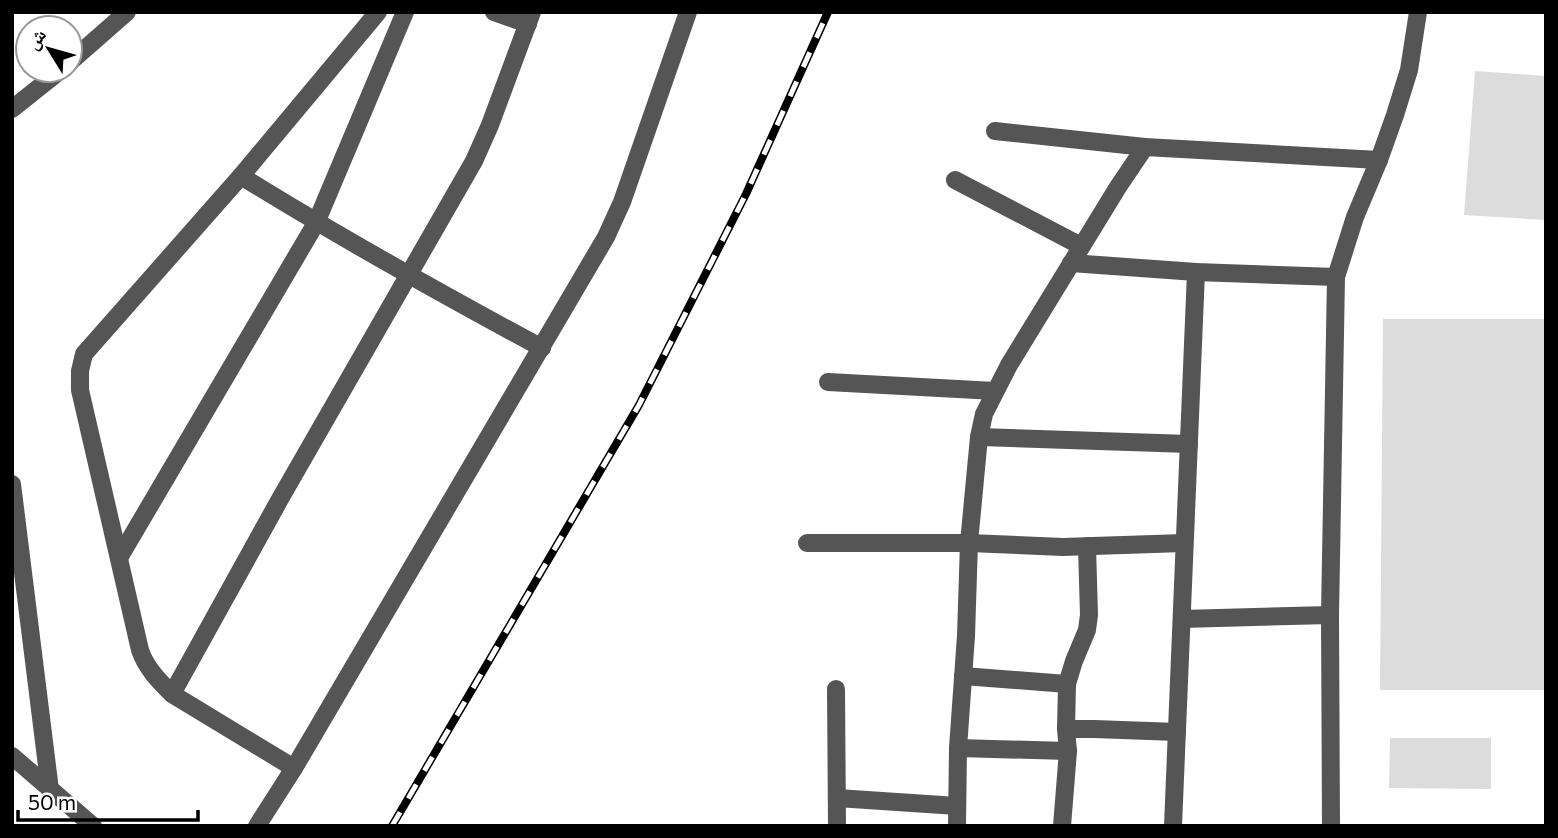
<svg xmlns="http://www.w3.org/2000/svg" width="1558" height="838" viewBox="0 0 1558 838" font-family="Commissioner,'Noto Naskh Arabic',sans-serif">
	<rect width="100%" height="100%" fill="#fff"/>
	<g fill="#dcdcdc">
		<path d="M1475 71 1546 76V220L1464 215Z"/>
		<path d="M1383 319H1546V690H1380Z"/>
		<path d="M1390 738H1491V789L1389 788Z"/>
	</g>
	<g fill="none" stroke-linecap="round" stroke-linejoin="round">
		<g stroke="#555" stroke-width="18">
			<path d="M494 12 528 24"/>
			<path d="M70 62 127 12"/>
			<path d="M12 109 61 70"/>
			<path d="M995 131 1145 147 1379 160"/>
			<path d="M241 176C339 237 440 293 542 348"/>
			<path d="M955 180 1081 246"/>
			<path d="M1071 263 1196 272 1336 277"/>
			<path d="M828 382 995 391"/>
			<path d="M979 437 1189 444"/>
			<path d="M12 484 50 790"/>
			<path d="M807 543H969L1063 547 1184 543"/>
			<path d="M119 558 316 223 405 12"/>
			<path d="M1182 619 1330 615"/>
			<path d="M963 676 1067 684 1066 729 1068 751 1062 826"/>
			<path d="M1067 684 1074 661 1087 630 1089 615 1087 546"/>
			<path d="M836 689 837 826"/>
			<path d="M172 694 280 499 474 161 490 125 532 12"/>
			<path d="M1066 729H1094L1177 732"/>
			<path d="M958 748 1068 751"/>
			<path d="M12 756 93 826"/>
			<path d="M294 768 172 694C159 681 146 668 140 650L80 390V371L84 354 241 176 378 12"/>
			<path d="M837 798 957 806"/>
			<path d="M257 826 294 768 606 237 622 202 688 12"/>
			<path d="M957 826 958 748 966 636 969 543 979 437 984 414 1009 365 1118 187 1145 147"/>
			<path d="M1173 826 1196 272"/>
			<path d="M1331 826 1330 615 1336 277 1355 217 1379 160 1395 115 1409 70 1418 12"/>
		</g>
		<defs>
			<path id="rail" d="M392 826 639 405 746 194 828 12"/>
		</defs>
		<use href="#rail" stroke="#000" stroke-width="8"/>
		<use href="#rail" stroke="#fff" stroke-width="5" stroke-dasharray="16" stroke-linecap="butt"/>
	</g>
	<rect width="1558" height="838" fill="none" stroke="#000000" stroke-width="28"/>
	<g transform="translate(49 49) rotate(307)"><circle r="33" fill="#ffffff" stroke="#999999" stroke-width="2"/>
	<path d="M0-5L12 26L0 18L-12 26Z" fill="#000000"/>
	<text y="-10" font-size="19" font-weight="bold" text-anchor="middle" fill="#000000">ش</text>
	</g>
	<path d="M18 810v10h180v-10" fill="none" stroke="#000000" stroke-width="3.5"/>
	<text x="28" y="810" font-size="21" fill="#000000" stroke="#ffffff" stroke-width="5" paint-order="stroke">50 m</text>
</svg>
